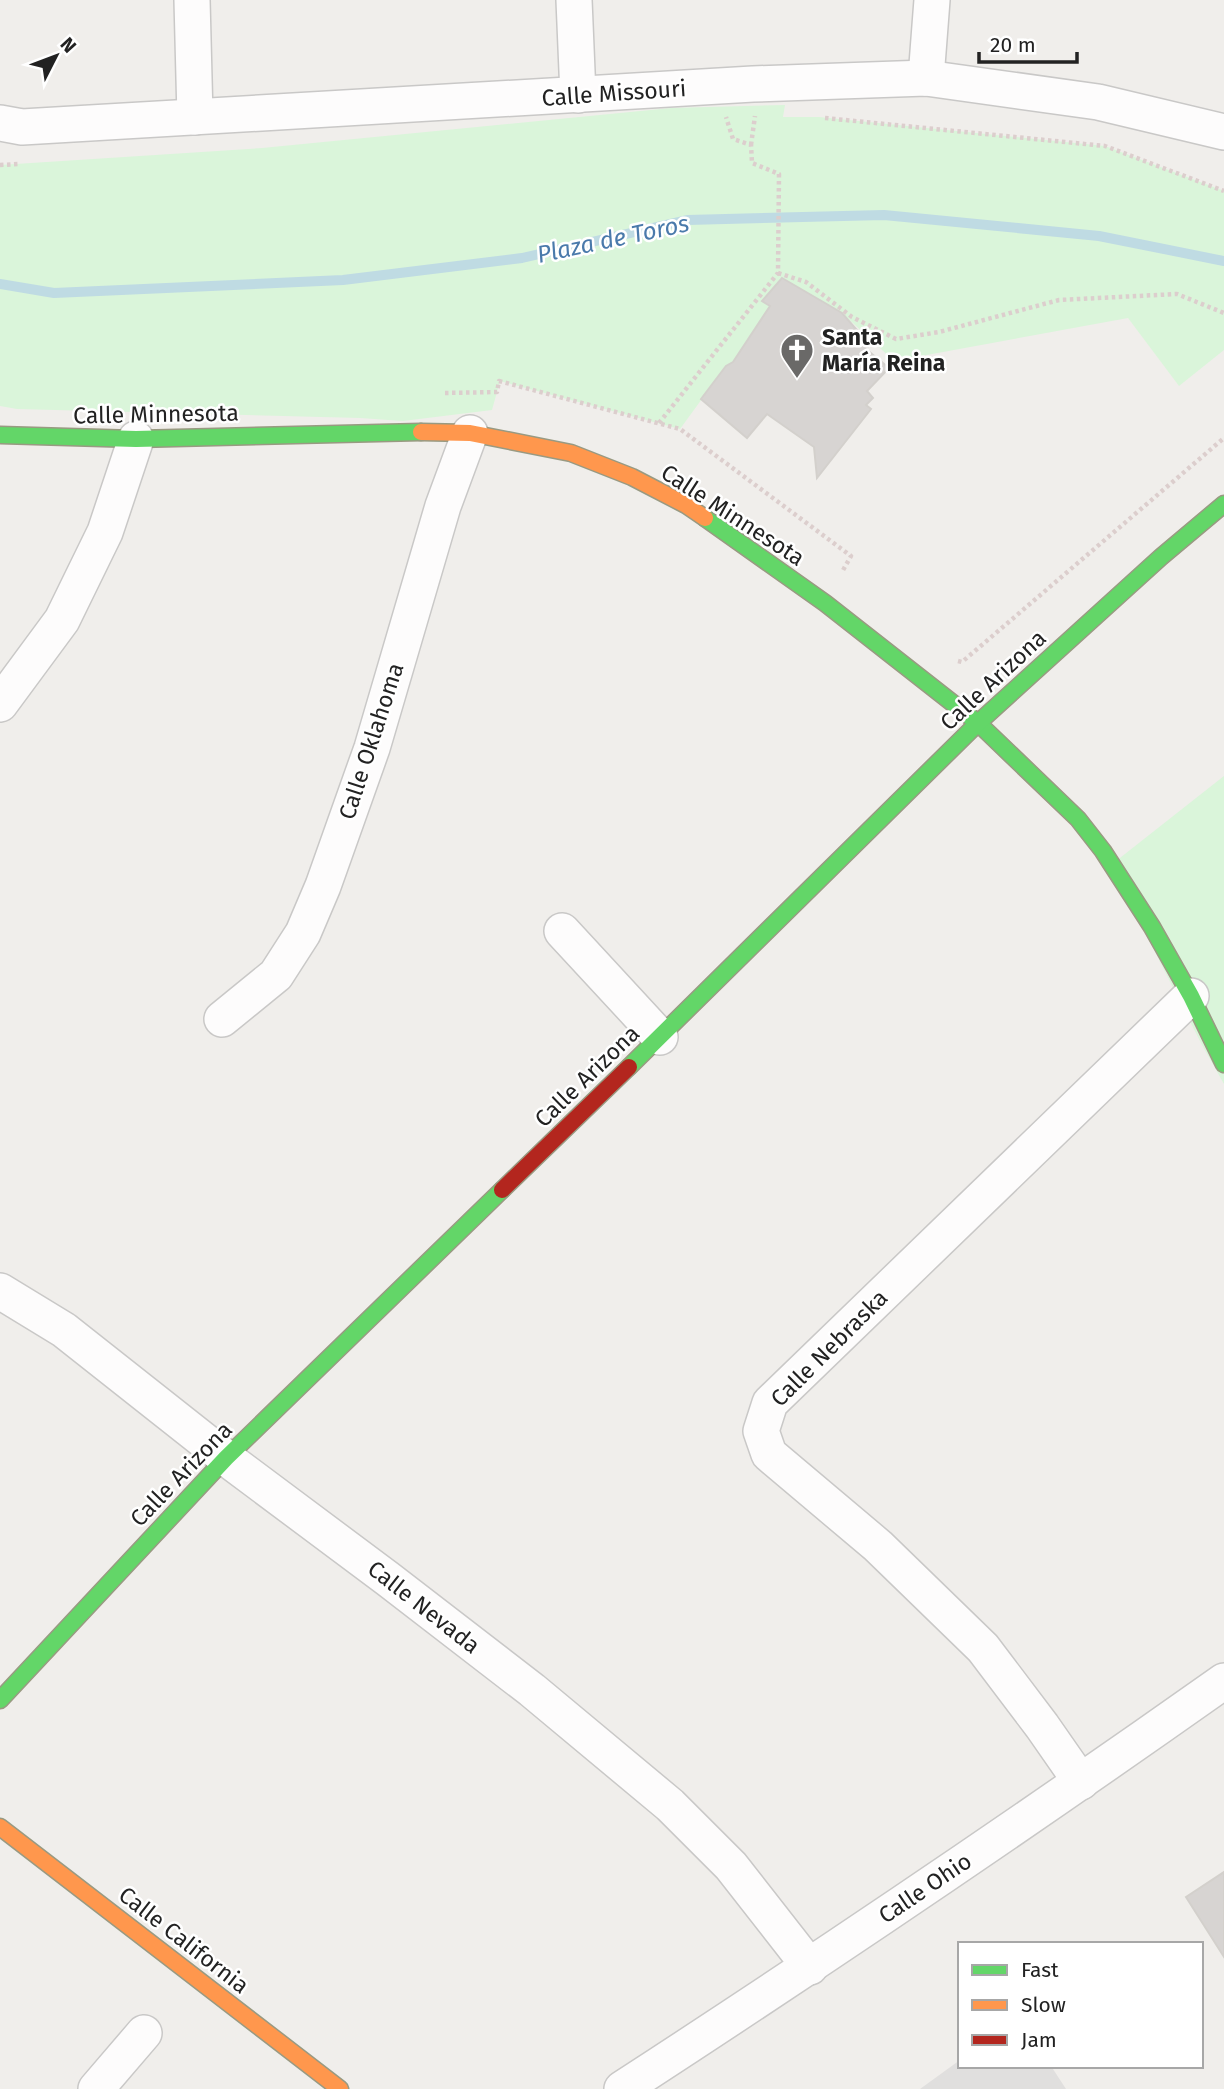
<svg xmlns="http://www.w3.org/2000/svg" width="1224" height="2089" viewBox="0 0 1224 2089" font-family="'Fira Sans',sans-serif">
	<rect width="100%" height="100%" fill="#f0eeeb"/>
	<g fill="#daf5da">
		<path d="M785 105 783 117H819L1105 146 1224 191V350L1179 386 1128 318 894 361 842 313 782 278 763 300 770 306 733 362 726 366 680 429 500 381 492 410 403 421 360 418 17 409 0 406V165L262 148 671 108Z"/>
		<path d="M1224 776V1084L1202 1045 1111 865Z"/>
	</g>
	<path fill="#e0dfde" d="M960 2060V2066H1051L1066 2089H920Z"/>
	<g fill="none" stroke-linecap="round" stroke-linejoin="round">
		<path stroke="#bfdbe3" stroke-width="10" d="M0 284 54 293 343 280 522 258 687 220 884 215 1099 236 1224 261"/>
	</g>
	<g fill="#d7d4d2" stroke="#d3d0cc" stroke-width="2">
		<path d="M782 278 842 313 870 345 866 349 889 368 867 391 873 398 866 405 871 409 817 478 814 447 767 414 747 438 701 399 726 366 733 362 770 306 762 301Z"/>
		<path d="M1224 1872V1957L1186 1897Z"/>
	</g>
	<g fill="none" stroke-linecap="round" stroke-linejoin="round">
		<defs>
			<g id="street">
				<path d="M192 0 195 117"/>
				<path d="M574 0 578 95"/>
				<path d="M926 78 932 0"/>
				<path d="M0 123 22 127 753 84 926 78 1098 102 1224 132"/>
				<path d="M0 704 62 620 105 532 136 439"/>
				<path d="M562 931 660 1037"/>
				<path d="M222 1019 276 975 303 933 323 886 372 748 443 506 470 433"/>
				<path d="M0 1291 64 1330 226 1458 388 1579 532 1690 670 1805 731 1866 810 1967"/>
				<path d="M1081 1782 1042 1726 983 1648 878 1546 769 1454 761 1431 770 1403 1191 996"/>
				<path d="M96 2089 144 2033"/>
				<path d="M622 2089C825 1957 1026 1821 1224 1681"/>
			</g>
			<g id="fast">
				<path d="M0 435 136 439 421 432"/>
				<path d="M705 518 825 603 978 723 1078 819 1103 851 1152 927 1191 996 1224 1064"/>
				<path d="M629 1067 978 723 1161 557 1224 504"/>
				<path d="M0 1700 226 1458 502 1190"/>
			</g>
			<g id="slow">
				<path d="M421 432 470 433 571 453 632 477 686 505 705 518"/>
				<path d="M0 1827 340 2089"/>
			</g>
			<path id="jam" d="M502 1190 629 1067"/>
		</defs>
		<use href="#street" stroke="#c9c8c7" stroke-width="38"/>
		<use href="#fast" stroke="#999a82" stroke-width="19"/>
		<use href="#slow" stroke="#999a82" stroke-width="19"/>
		<use href="#jam" stroke="#999a82" stroke-width="19"/>
		<g stroke="#dccecd" stroke-width="4.5" stroke-dasharray="3.5 3.5" stroke-linecap="butt">
			<path d="M825 118 1105 146 1224 191"/>
			<path d="M751 145 755 116"/>
			<path d="M0 165 19 164"/>
			<path d="M778 273 806 282 852 317 896 339 939 332 1059 300 1177 294 1224 313"/>
			<path d="M445 393 497 392 499 381 680 429 851 556 842 572"/>
			<path d="M659 423 778 273 779 174 752 163 751 145 733 139 726 117"/>
			<path d="M958 661 962 662 1224 438"/>
		</g>
		<use href="#street" stroke="#fdfcfc" stroke-width="35"/>
		<use href="#fast" stroke="#63d668" stroke-width="16"/>
		<use href="#slow" stroke="#ff974d" stroke-width="16"/>
		<use href="#jam" stroke="#b3261e" stroke-width="16"/>
	</g>
	<defs>
		<symbol id="church-pin" viewBox="-11 -11 22 30"><path d="M0 17L-7.5 6A9.5 9.5 0 1 1 7.5 6Z" fill="#6a6968" stroke="#fff"/><path d="M-1.2-6h2.4v3.5h3.3v2.4h-3.3V6h-2.4V-.1h-3.3v-2.4h3.3Z" fill="#fff"/></symbol>
	</defs>
	<g fill-rule="evenodd">
		<use href="#church-pin" x="778" y="331" width="38" height="52"/>
	</g>
	<g text-anchor="middle" stroke-width="5" stroke-linejoin="round" paint-order="stroke">
		<g font-size="23" fill="#222" stroke="#fff">
			<text transform="translate(614 93) rotate(-4)" y="8">Calle Missouri</text>
			<text transform="translate(156 414) rotate(-1)" y="8">Calle Minnesota</text>
			<text transform="translate(733 515) rotate(33)" y="8">Calle Minnesota</text>
			<text transform="translate(993 680) rotate(-43)" y="8">Calle Arizona</text>
			<text transform="translate(371 741) rotate(-72)" y="8">Calle Oklahoma</text>
			<text transform="translate(587 1076) rotate(-44)" y="8">Calle Arizona</text>
			<text transform="translate(829 1348) rotate(-45)" y="8">Calle Nebraska</text>
			<text transform="translate(181 1474) rotate(-46)" y="8">Calle Arizona</text>
			<text transform="translate(424 1607) rotate(38)" y="8">Calle Nevada</text>
			<text transform="translate(925 1888) rotate(-34)" y="8">Calle Ohio</text>
			<text transform="translate(184 1940) rotate(38)" y="8">Calle California</text>
		</g>
		<g font-size="23" font-weight="bold" fill="#222" stroke="#fff" text-anchor="start">
			<text x="822" y="345">Santa<tspan x="822" dy="26">María Reina</tspan></text>
		</g>
		<g font-size="24" font-style="italic" fill="#4a7aab" stroke="#fff">
			<text transform="translate(613 239) rotate(-12)" y="8">Plaza de Toros</text>
		</g>
	</g>
	<rect x="958" y="1942" width="245" height="126" fill="#ffffff" stroke="#a7a7a7" stroke-width="2"/>
	<rect x="972" y="1965" width="35" height="10" fill="#63d668" stroke="#a7a7a7" stroke-width="2"/>
	<text x="1021" y="1977" font-size="21" fill="#222222">Fast</text>
	<rect x="972" y="2000" width="35" height="10" fill="#ff974d" stroke="#a7a7a7" stroke-width="2"/>
	<text x="1021" y="2012" font-size="21" fill="#222222">Slow</text>
	<rect x="972" y="2035" width="35" height="10" fill="#b3261e" stroke="#a7a7a7" stroke-width="2"/>
	<text x="1021" y="2047" font-size="21" fill="#222222">Jam</text>
	<g transform="translate(56 56) rotate(48)" stroke="#ffffff" stroke-width="5" paint-order="stroke">
	<path d="M0-5L12 26L0 18L-12 26Z" fill="#222222"/>
	<text y="-10" font-size="19" font-weight="bold" text-anchor="middle" fill="#222222">N</text>
	</g>
	<path d="M979 52v10h98v-10" fill="none" stroke="#222222" stroke-width="3.5"/>
	<text x="990" y="52" font-size="21" fill="#222222" stroke="#ffffff" stroke-width="5" paint-order="stroke">20 m</text>
</svg>
